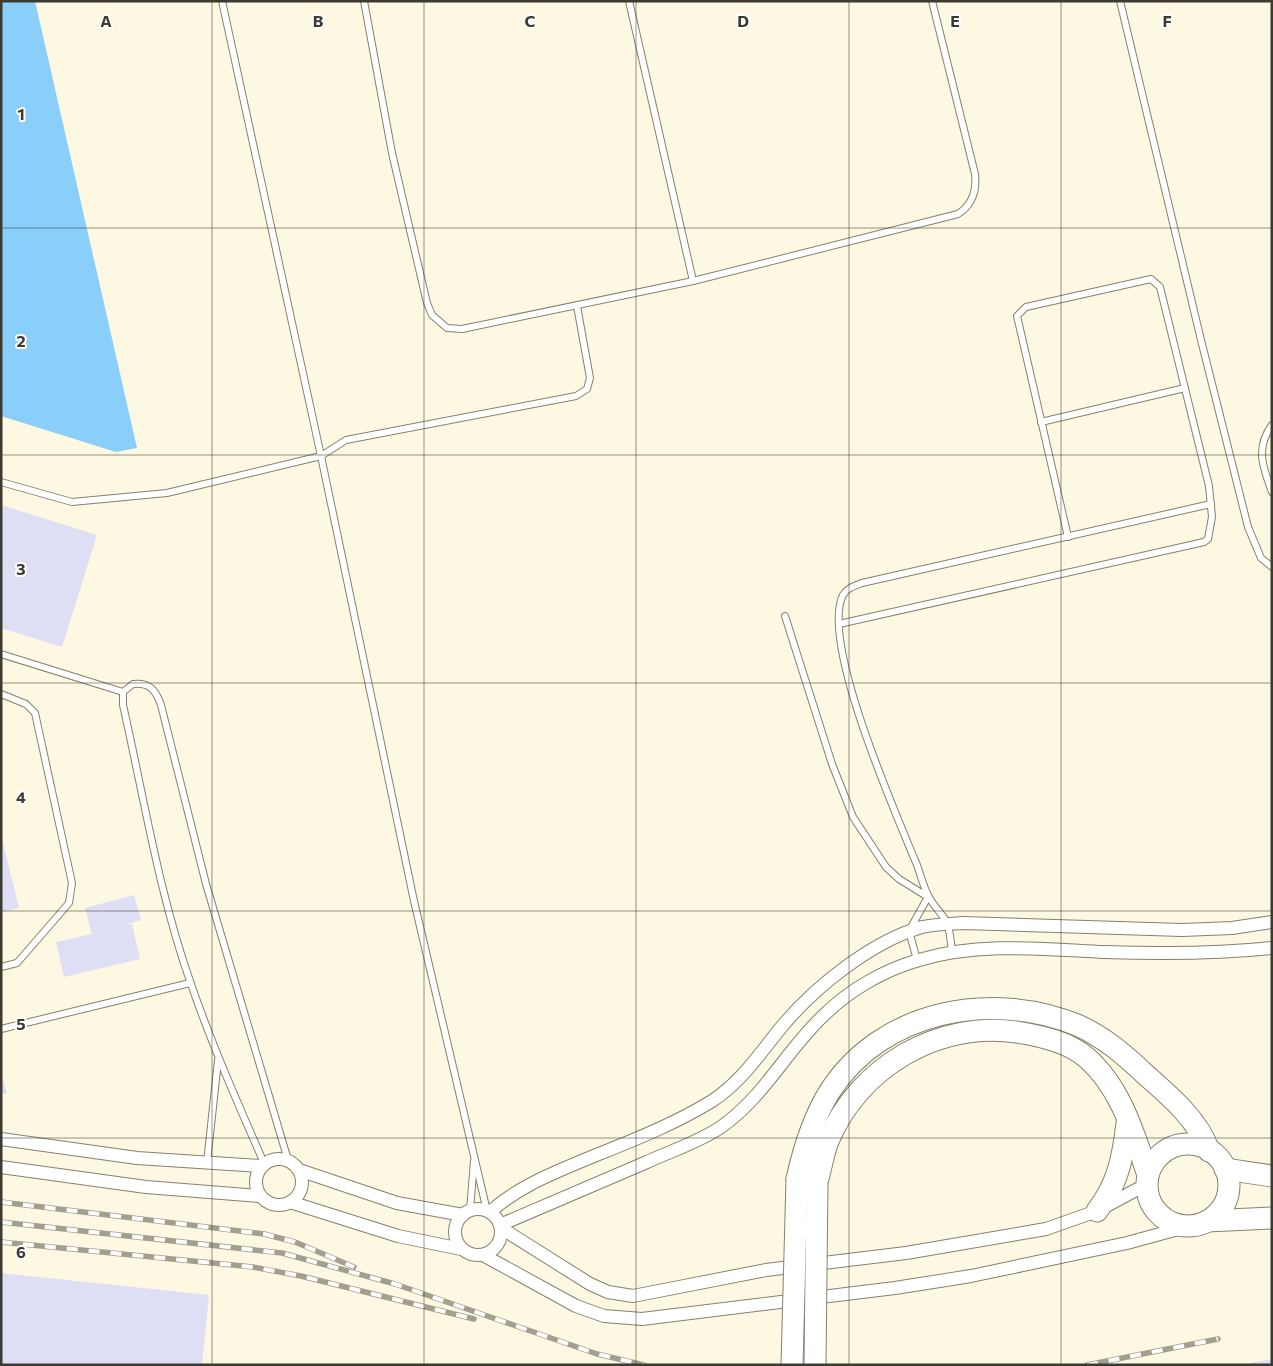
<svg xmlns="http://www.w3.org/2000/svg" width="1273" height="1366" viewBox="0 0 1273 1366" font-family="Commissioner,sans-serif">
	<rect width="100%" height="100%" fill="#fdf8e1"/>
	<path fill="#8acff9" d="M1 1H35L137 448 116 452 1 416Z"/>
	<g fill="#dedef5">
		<path d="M1 505 97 535 62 647 1 628Z"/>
		<path d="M1 835 19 908 1 912Z"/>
		<path d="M134 895 141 920 121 926 132 924 140 959 64 977 56 942 92 934 85 908Z"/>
		<path d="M1 1073 7 1093 1 1095Z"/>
		<path d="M1 1273 209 1295 202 1365H1Z"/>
		<path d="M1272 1359V1365H1245V1364Z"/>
	</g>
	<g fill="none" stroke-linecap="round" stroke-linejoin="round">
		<defs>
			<g id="lane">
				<path d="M222 1 321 456 414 901 487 1211"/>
				<path d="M364 1 392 153 427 303 432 315 447 328 462 329 693 281"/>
				<path d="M629 1 693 281 958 214C972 205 977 192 975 174L932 1"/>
				<path d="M1120 1 1201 340 1248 527 1261 558 1272 567"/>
				<path d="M1041 422 1185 388"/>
				<path d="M1272 425C1255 448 1263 468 1272 492"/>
				<path d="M1 482 72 502 167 493 321 456 346 440 576 396 587 389 590 378 577 306"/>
				<path d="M785 616 832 764 853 817 886 867 899 879 928 897"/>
				<path d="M839 624 1204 542 1208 539 1212 517 1209 486 1160 287 1151 279 1026 307 1017 316 1068 537"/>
				<path d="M1 654 123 692"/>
				<path d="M1 694 26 704 35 713 72 883 69 903 17 963 1 967"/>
				<path d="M952 951C951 943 950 933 948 925 944 915 934 907 929 897 922 885 920 870 914 858 894 809 820 641 843 595 847 588 854 586 862 583L1211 504"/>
				<path d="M917 960 909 931 928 897"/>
				<path d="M1 1029 190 983"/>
				<path d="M207 1163 218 1060"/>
				<path d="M264 1163C238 1104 212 1045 191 984 159 894 144 798 123 705V692L133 684C149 682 156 690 161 705L206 884 288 1160"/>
				<path d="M470 1210 474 1161"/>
			</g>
			<g id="street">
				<path d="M1 1139 137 1158 261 1166"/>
				<circle cx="279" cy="1182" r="23"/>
				<path d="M1 1167 146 1187 260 1196"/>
				<path d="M299 1170 397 1203 463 1215"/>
				<path d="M290 1202 398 1236 461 1249"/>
				<circle cx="478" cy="1232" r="23"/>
				<path d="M490 1212C519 1186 553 1173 589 1158 631 1141 673 1125 712 1101 742 1082 762 1050 784 1024 817 985 873 941 922 927 936 924 950 924 964 923L1182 930 1232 928 1272 922"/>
				<path d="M500 1225C549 1204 598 1183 647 1162 671 1151 699 1142 721 1127 764 1097 786 1051 823 1016 849 990 884 970 919 960 979 942 1042 949 1104 952 1160 954 1215 954 1272 948"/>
				<path d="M501 1228 590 1284 608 1292 633 1296 766 1270 906 1253 1046 1229 1097 1211 1147 1184"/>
				<path d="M483 1255 576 1306 604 1316 642 1319 895 1288 971 1276 1127 1243 1193 1225"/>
			</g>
			<g id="primary">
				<circle cx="1188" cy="1185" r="41"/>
				<path d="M1225 1169 1272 1176"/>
				<path d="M797 1179C804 1147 813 1118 830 1091 882 1010 992 990 1077 1025 1103 1036 1126 1056 1147 1076 1170 1096 1199 1121 1209 1151"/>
				<path d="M817 1182C821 1169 823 1154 828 1141 859 1067 937 1021 1017 1032 1041 1036 1069 1042 1087 1058 1121 1088 1134 1134 1148 1175"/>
				<path d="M1097 1211C1118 1184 1123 1157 1127 1123"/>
				<path d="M1207 1221 1272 1218"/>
			</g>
		</defs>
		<use href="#lane" stroke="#86816c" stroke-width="8"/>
		<use href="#street" stroke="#86816c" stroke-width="14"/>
		<use href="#primary" stroke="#86816c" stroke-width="23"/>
		<use href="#lane" stroke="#fff" stroke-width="6"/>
		<use href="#street" stroke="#fff" stroke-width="12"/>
		<use href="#primary" stroke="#fff" stroke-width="21"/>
		<defs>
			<g id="rail">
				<path d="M1 1202 264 1234 295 1242 354 1267"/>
				<path d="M1 1222 282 1253 395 1284 597 1354 644 1365"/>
				<path d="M1 1242 253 1267 301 1276 474 1319"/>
				<path d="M1087 1365 1218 1339"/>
			</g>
		</defs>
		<use href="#rail" stroke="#a29f8e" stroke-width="5.5"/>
		<use href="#rail" stroke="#fff" stroke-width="4" stroke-dasharray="11" stroke-linecap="butt"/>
		<defs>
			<g id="primary-bridge">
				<path d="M792 1365 797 1179"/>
				<path d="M815 1365 817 1182"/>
			</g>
		</defs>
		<use href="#primary-bridge" stroke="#86816c" stroke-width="23" stroke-linecap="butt"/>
		<use href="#primary-bridge" stroke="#fff" stroke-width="21"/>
	</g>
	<path fill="none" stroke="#3c3b31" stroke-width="1" stroke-opacity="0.55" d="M212 1V1365M424 1V1365M636 1V1365M849 1V1365M1061 1V1365M1 228H1272M1 455H1272M1 683H1272M1 911H1272M1 1138H1272"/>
	<g font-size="16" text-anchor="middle" font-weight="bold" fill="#3c3b31" stroke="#fff" stroke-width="4" stroke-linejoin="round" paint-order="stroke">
		<text x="106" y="27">A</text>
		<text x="318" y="27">B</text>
		<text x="530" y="27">C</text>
		<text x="743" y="27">D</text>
		<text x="955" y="27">E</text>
		<text x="1167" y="27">F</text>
		<text x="21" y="120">1</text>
		<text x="21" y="347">2</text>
		<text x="21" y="575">3</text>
		<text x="21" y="803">4</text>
		<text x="21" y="1030">5</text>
		<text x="21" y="1258">6</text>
	</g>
	<rect width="1273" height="1366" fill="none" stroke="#3c3b31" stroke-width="5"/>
</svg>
